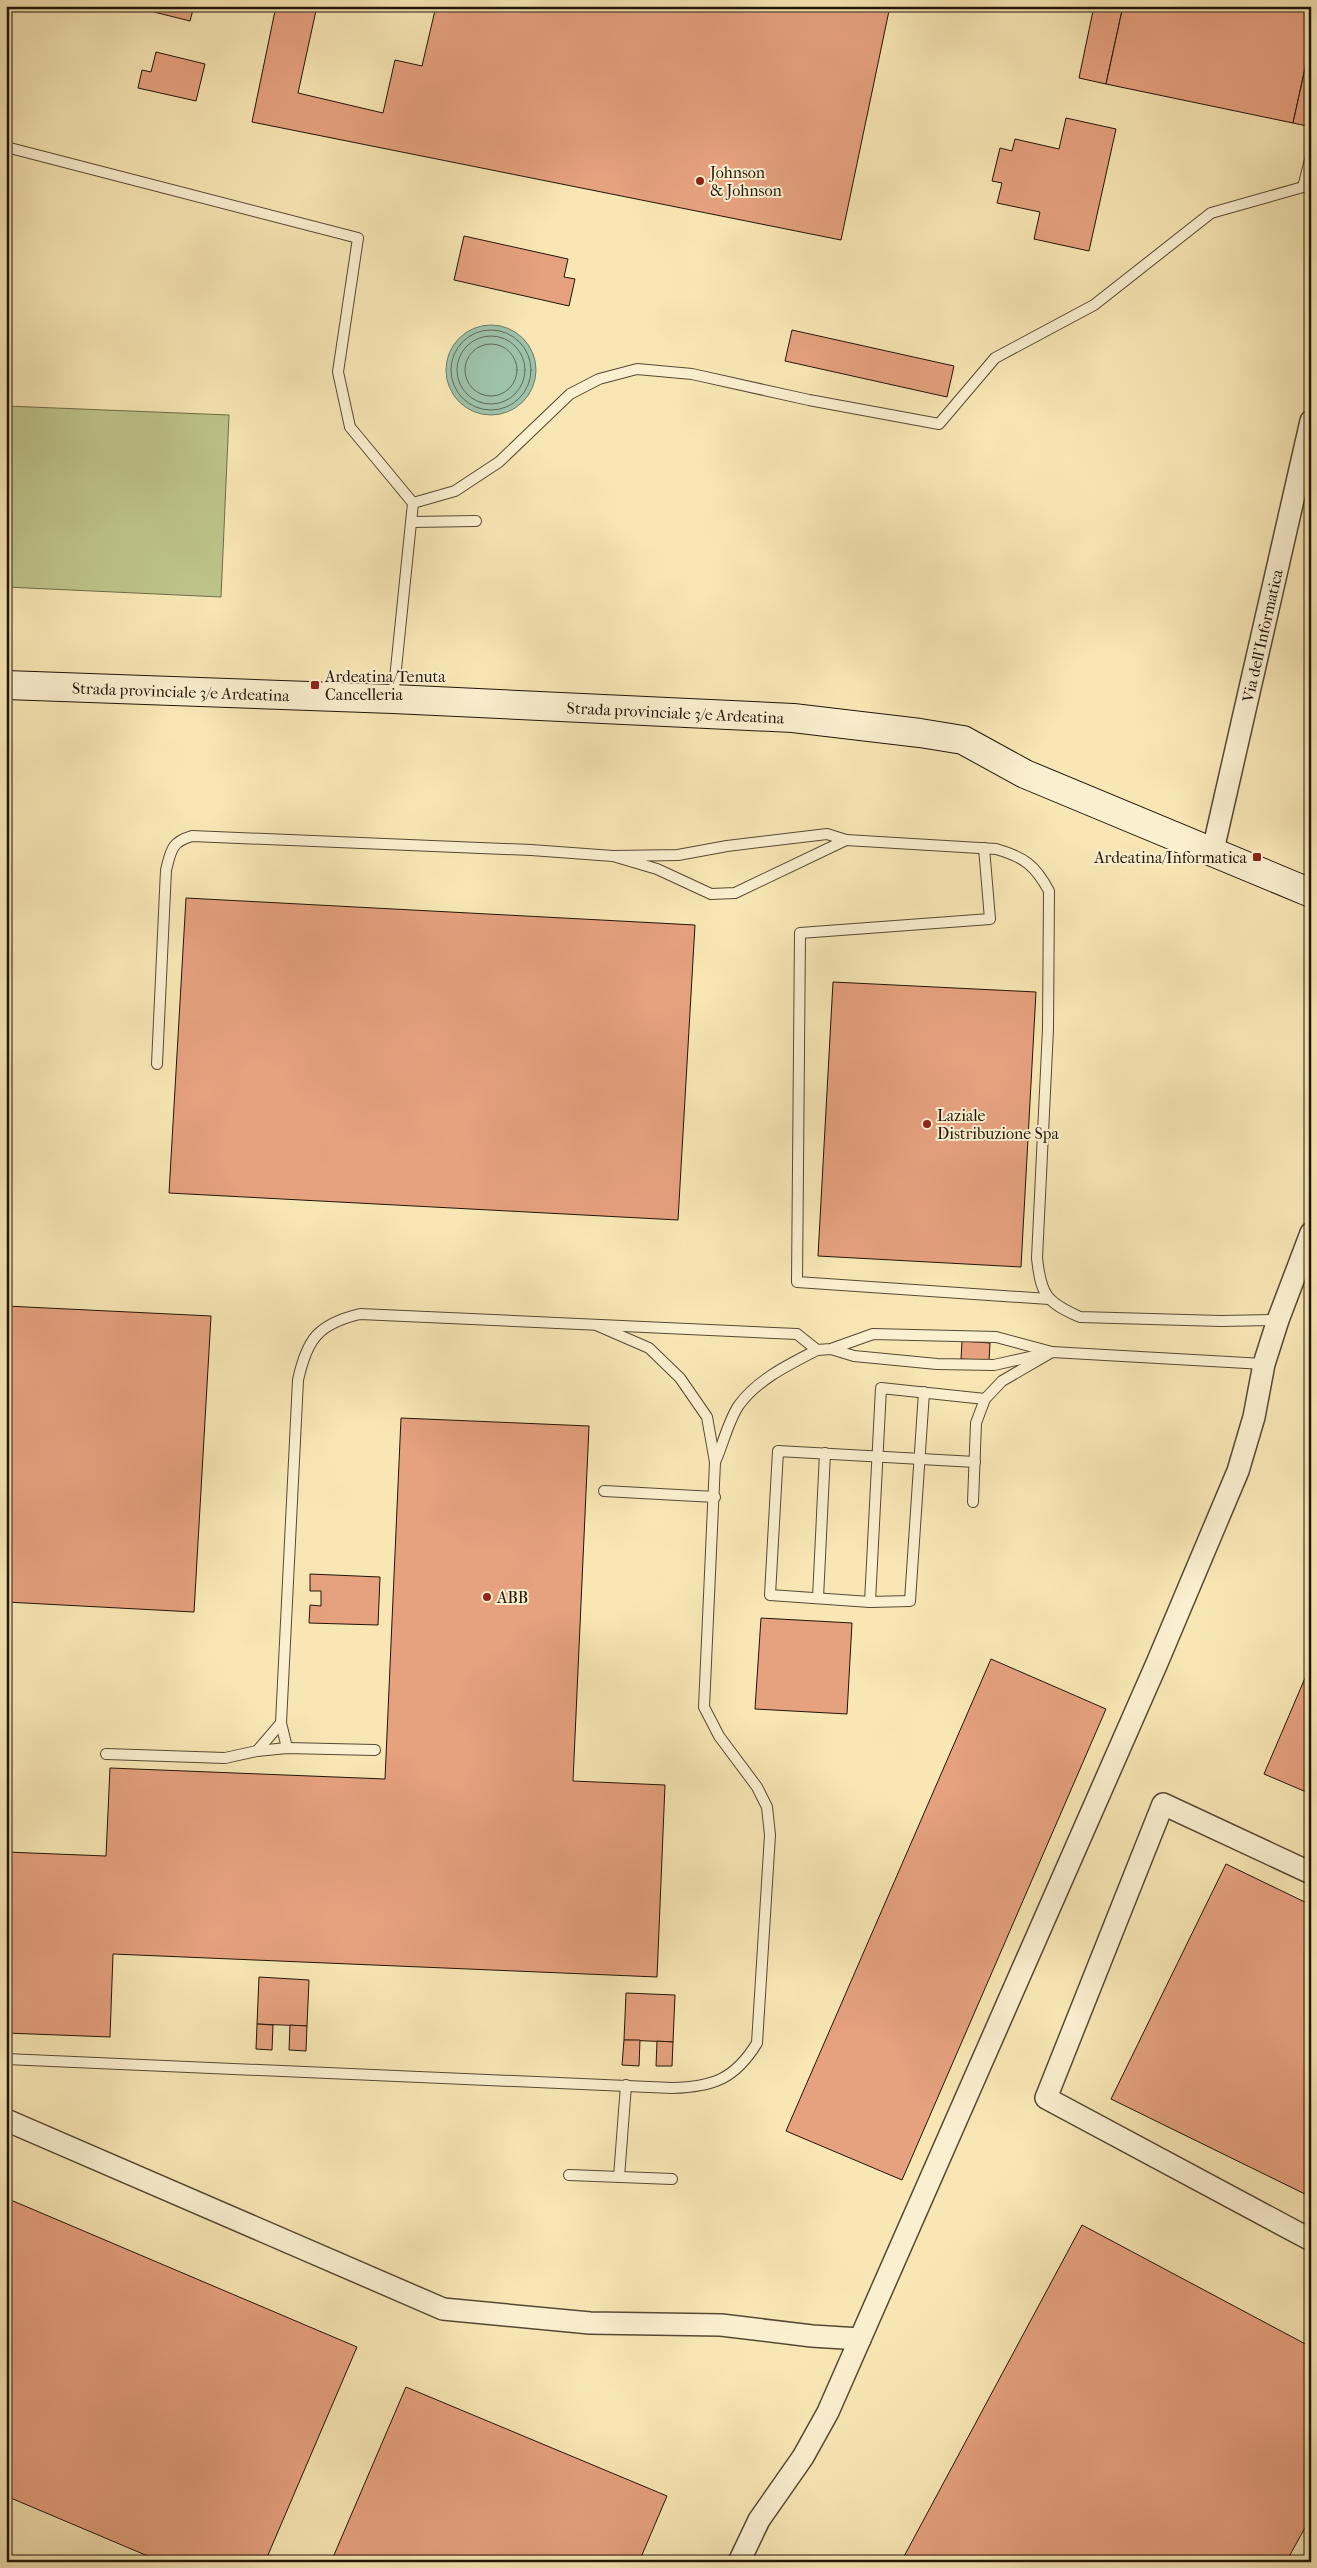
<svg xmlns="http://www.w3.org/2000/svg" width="1317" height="2568" viewBox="0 0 1317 2568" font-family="'IM FELL French Canon',serif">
	<rect width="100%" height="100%" fill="#f8e7b5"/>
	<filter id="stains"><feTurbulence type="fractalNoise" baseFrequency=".004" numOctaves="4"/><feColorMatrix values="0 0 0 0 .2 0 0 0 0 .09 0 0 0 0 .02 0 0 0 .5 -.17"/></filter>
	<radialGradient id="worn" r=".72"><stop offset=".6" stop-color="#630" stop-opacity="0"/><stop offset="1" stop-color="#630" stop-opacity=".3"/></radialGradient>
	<path fill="#bec58c" stroke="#6f6c4a" d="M6 406 229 415 221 597 6 587Z"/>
	<circle fill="#9ec1a9" stroke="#6c7c69" cx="491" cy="370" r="45"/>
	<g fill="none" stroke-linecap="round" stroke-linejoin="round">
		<g stroke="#5f6a58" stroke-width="1">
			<circle cx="491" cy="370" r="40"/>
			<circle cx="491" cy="370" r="34"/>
			<circle cx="491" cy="370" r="26"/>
		</g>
	</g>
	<g fill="#e6a17f" stroke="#201408">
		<path d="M147 6H194L190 21 146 10Z"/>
		<path d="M276 6H317L298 93 383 113 395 60 422 66 436 6H890L841 240 252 122Z"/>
		<path d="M1094 6H1123L1106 84 1079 78Z"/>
		<path d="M1123 6H1311V41L1293 123 1106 84Z"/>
		<path d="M1311 41V127L1293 123Z"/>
		<path d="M156 52 205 64 196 101 138 88 142 70 151 72Z"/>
		<path d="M1066 118 1116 129 1089 251 1034 239 1040 212 997 203 1002 183 992 181 1000 148 1012 151 1015 139 1059 149Z"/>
		<path d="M464 236 568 259 564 277 575 279 569 306 454 280Z"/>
		<path d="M792 330 954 366 947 397 785 361Z"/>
		<path d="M186 898 695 925 678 1220 169 1193Z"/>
		<path d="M833 982 1036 992 1021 1267 818 1256Z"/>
		<path d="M6 1306 211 1316 194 1612 6 1602Z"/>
		<path d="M962 1341 990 1343 989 1361 961 1359Z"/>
		<path d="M401 1418 589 1426 573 1781 665 1785 657 1977 113 1954 110 2037 6 2033V1852L106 1856 110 1768 385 1779Z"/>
		<path d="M310 1574 380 1577 378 1625 309 1623 310 1605 321 1606V1591H310Z"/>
		<path d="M761 1618 852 1623 847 1714 755 1709Z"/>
		<path d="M991 1659 1106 1709 902 2180 786 2131Z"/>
		<path d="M1311 1664V1794L1264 1774Z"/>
		<path d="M1226 1864 1311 1905V2197L1111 2099Z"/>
		<path d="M259 1977 309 1980 307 2026 257 2024Z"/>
		<path d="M626 1993 675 1995 673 2042 624 2040Z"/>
		<path d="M257 2024 273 2025 272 2050 256 2049Z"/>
		<path d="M290 2025 307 2026 306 2051 289 2050Z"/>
		<path d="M624 2040H640L639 2066 622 2065Z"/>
		<path d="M657 2041 673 2042 672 2066H656Z"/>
		<path d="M6 2198 357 2347 265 2562H162L6 2496Z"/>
		<path d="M1082 2225 1311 2347V2517L1286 2562H901Z"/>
		<path d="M406 2387 667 2496 639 2562H331Z"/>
	</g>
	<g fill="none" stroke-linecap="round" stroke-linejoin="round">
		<defs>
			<g id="service">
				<path d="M6 147 358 238 338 372 350 427 413 503"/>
				<path d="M411 522 476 521"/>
				<path d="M393 698 413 503 455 491 499 462 570 394 599 379 637 369 692 374 809 400 939 424 995 358 1094 305 1211 213 1303 187 1311 156"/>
				<path d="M846 840 996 849C1024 857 1035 865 1049 891L1048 1029 1037 1258C1041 1295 1046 1302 1080 1317L1221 1321 1278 1320"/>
				<path d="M984 848 990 919 800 933 797 1282 1049 1299"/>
				<path d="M157 1064 166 870C171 851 171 842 192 836L531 850 613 856 678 855 727 846 827 834 846 840 735 893 711 894 657 869 613 856"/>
				<path d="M924 1392 910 1601 870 1602 881 1388 985 1399"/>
				<path d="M715 1462C723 1445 728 1421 739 1405 758 1379 790 1364 817 1350"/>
				<path d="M604 1491 715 1497"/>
				<path d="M973 1502 976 1423 985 1399 1002 1381 1052 1352 1264 1364"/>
				<path d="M818 1598 825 1453"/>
				<path d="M870 1602 770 1595 778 1451 975 1462"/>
				<path d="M281 1723 287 1748"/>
				<path d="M257 1751 287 1748 375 1750"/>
				<path d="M106 1754 225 1758 257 1751 281 1723 298 1380C307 1339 318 1324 360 1314L797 1334 817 1350 831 1349 873 1334 996 1337 1052 1352 994 1365 937 1364 854 1356 831 1349"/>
				<path d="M6 2059 672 2088C713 2087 735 2079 757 2043L770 1835 767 1807 757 1787 719 1736 704 1707 715 1462 707 1417 680 1378 649 1348 596 1325"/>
				<path d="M569 2175 672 2179"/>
				<path d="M619 2177 626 2085"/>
			</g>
			<g id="minor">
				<path id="s1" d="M1213 850 1311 421"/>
				<path d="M1311 1873 1163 1804 1046 2098 1311 2240"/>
				<path d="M6 2120 443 2309 590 2323 721 2325 812 2336 860 2339"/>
				<path d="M739 2562 759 2520 803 2457 828 2412 1157 1663 1238 1471 1254 1417 1264 1364 1278 1320 1311 1233"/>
			</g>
			<g id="secondary">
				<path id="s2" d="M6 685 393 699 793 718 920 733 963 740 1025 774 1311 893"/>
			</g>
		</defs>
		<use href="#service" stroke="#564933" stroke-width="12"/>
		<use href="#minor" stroke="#564933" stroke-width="24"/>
		<use href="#secondary" stroke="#201408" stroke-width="30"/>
		<use href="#service" stroke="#faefcf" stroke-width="10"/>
		<use href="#minor" stroke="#faefcf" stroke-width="21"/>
		<use href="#secondary" stroke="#faefcf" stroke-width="28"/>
	</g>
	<g fill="#8f2418" stroke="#faefcf" stroke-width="2">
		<circle cx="700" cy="181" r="5"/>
		<rect x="310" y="680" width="10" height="10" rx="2.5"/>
		<rect x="1252" y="852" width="10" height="10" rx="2.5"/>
		<circle cx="927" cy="1124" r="5"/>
		<circle cx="487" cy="1597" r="5"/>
	</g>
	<g text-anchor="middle" stroke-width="4" stroke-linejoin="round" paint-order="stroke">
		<g font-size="16" fill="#201408" stroke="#faefcf" text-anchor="start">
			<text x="710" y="178">Johnson<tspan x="710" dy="18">&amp; Johnson</tspan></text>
			<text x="325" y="682">Ardeatina/Tenuta<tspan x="325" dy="18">Cancelleria</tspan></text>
			<text x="1247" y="863" text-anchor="end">Ardeatina/Informatica</text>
			<text x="937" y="1121">Laziale<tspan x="937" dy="18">Distribuzione Spa</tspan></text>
			<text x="497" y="1603">ABB</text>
		</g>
		<g font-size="16" fill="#201408" stroke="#faefcf">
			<text dy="6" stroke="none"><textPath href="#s1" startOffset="220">Via dell'Informatica</textPath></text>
			<text dy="6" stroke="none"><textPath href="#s2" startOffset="175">Strada provinciale 3/e Ardeatina</textPath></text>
			<text dy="6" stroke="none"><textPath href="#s2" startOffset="670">Strada provinciale 3/e Ardeatina</textPath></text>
		</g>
	</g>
	<rect width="1317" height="2568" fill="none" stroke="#f8e7b5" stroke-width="25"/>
	<rect x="8" y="8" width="1302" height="2553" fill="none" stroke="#201408" stroke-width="2.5"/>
	<rect x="12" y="12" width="1292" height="2543" fill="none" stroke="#201408"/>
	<rect width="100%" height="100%" filter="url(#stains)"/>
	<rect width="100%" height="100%" fill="url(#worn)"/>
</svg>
